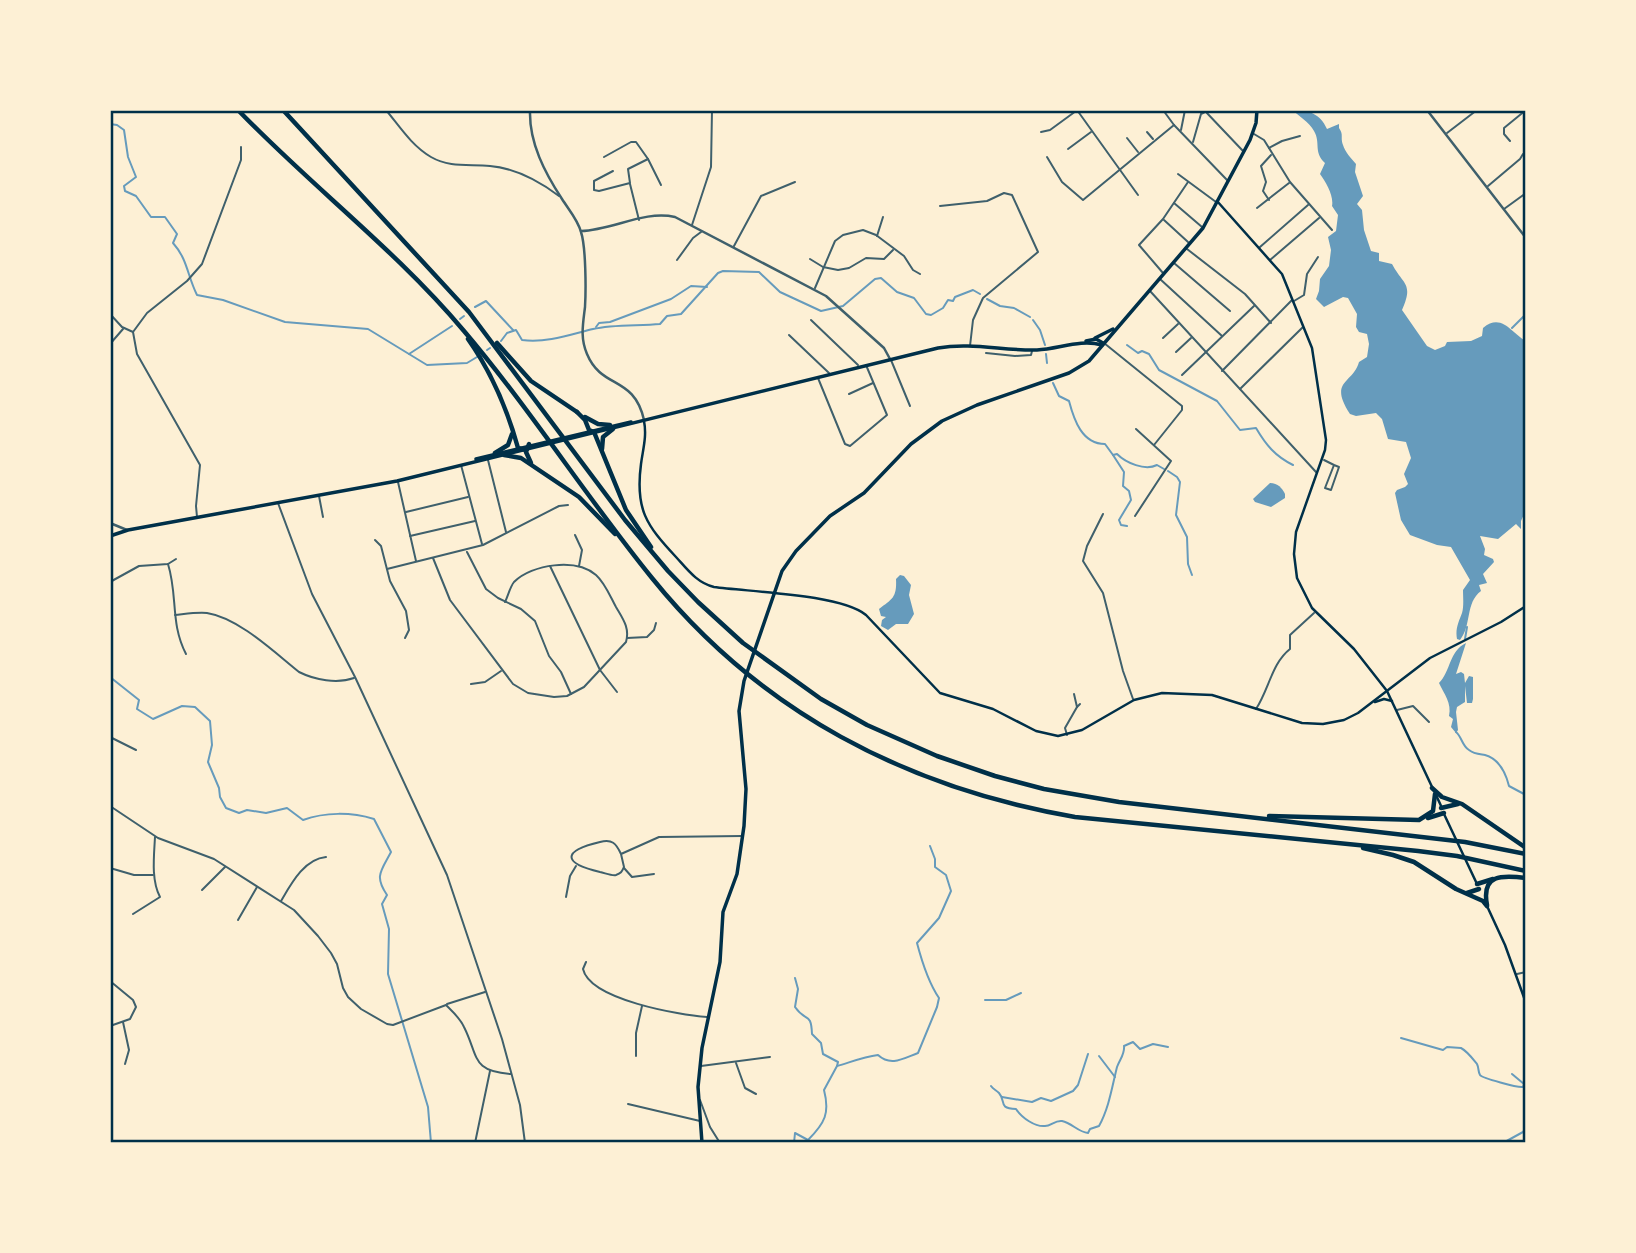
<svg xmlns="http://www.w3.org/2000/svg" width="1636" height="1253" viewBox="0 0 1636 1253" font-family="'Source Sans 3',sans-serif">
	<rect width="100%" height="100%" fill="#fdf0d5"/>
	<g fill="#669bbc">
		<path d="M1292 110C1308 110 1320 113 1327 129L1339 124V128C1344 135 1340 137 1343 145 1345 152 1351 158 1356 164L1355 172 1363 196 1357 204 1362 210 1364 230 1371 251 1379 253V261L1392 264C1403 285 1414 283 1402 310L1427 346 1435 350 1445 346 1447 342 1471 341 1482 336 1483 328C1502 312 1512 334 1526 341V510L1521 521V529L1516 524 1498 539 1480 536 1485 549 1484 555 1493 559 1494 562 1483 574 1487 583 1479 585 1481 591C1465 603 1472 625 1460 640L1457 639C1455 629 1459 621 1462 613 1464 607 1463 596 1463 590L1470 580 1451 547 1437 545 1410 535 1401 520 1395 493 1397 490 1405 487 1408 484 1404 474 1411 458 1406 442 1388 439 1382 419 1376 413 1356 416 1350 414C1328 380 1353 384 1359 362L1367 357 1369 344 1367 334 1359 332 1356 327 1357 314 1348 298 1343 297 1324 307 1316 299 1319 291 1320 279 1329 266 1331 250 1328 237 1336 231 1338 215 1332 206C1334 196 1326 182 1320 174L1325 163C1313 152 1321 143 1314 131 1309 122 1299 116 1292 110Z"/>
		<path d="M1270 483C1278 483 1282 488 1285 494V498L1271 507 1255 502 1253 499Z"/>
		<path d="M900 575 904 576 911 585 909 595 914 614 908 624H896L888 630 881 626 882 620 886 617 881 616 879 609C892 599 897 598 896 579Z"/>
		<path d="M1466 643 1456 674 1461 672 1464 674 1465 683 1469 676 1473 677V699L1472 703H1467L1465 686V702L1457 707 1456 712 1458 730 1456 733 1451 727 1453 719 1449 716C1452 703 1444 694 1439 683 1451 671 1449 651 1466 643Z"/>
	</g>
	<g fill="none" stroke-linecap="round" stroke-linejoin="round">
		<g stroke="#669bbc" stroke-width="2">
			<path d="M110 124 117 125 124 130 128 157 136 177 124 186 125 191 136 196 151 217H165L177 234 173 243C188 260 187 275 197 295L223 300 285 322 368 329 427 365 467 363 477 357"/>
			<path d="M987 299 1000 306 1014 308 1030 317"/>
			<path d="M475 307 486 301 513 330"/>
			<path d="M460 319 464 316"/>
			<path d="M1033 320 1040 330 1045 345"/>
			<path d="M596 327 599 323 610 322 671 299 691 286 707 287"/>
			<path d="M1512 328 1526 314"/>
			<path d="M501 341 507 333 516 330 522 340C547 343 569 335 593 329 613 324 639 326 660 324L667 316 681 314 718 273 723 271 759 272 780 292 821 311 843 306 875 279 881 278 897 292 914 298 926 314 931 315 943 308 948 300 953 301 955 297 973 290 980 294"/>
			<path d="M1127 345 1138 353 1142 351 1149 354 1159 370 1217 401 1240 430 1256 428C1266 445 1275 456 1293 465"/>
			<path d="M487 350 490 348"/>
			<path d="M409 354 452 326"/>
			<path d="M1046 354 1047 363"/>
			<path d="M1053 383 1059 396 1069 401C1074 420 1082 444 1105 444L1113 455 1117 454C1126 463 1145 471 1157 465L1164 469"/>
			<path d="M1113 455 1124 472 1123 486 1129 491 1131 500 1119 520 1121 525 1127 526"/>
			<path d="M1168 471 1177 477 1180 482 1176 515 1187 537 1188 564 1192 575"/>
			<path d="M1465 639 1467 627"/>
			<path d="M110 677 139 700 137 709 153 719 182 706 195 707 210 721 212 745 208 762 219 788 220 797 226 808 239 813 247 810 266 813 287 808 303 820C325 812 351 812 374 819L391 852C381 871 374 876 387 895L382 904 389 929 388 974 428 1107 431 1143"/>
			<path d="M1456 732C1462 737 1462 746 1469 750 1474 754 1479 754 1485 755 1499 759 1506 774 1509 786L1524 794 1526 799"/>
			<path d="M795 978 798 989 795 1007C806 1023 811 1011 812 1034L821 1043 823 1054 838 1062 837 1066"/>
			<path d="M985 1000H1006L1021 993"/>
			<path d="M1401 1038 1443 1050 1447 1047 1461 1048C1467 1051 1473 1059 1477 1064 1479 1068 1478 1072 1480 1075 1482 1078 1518 1088 1523 1087L1524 1084 1512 1074"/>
			<path d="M1099 1056 1115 1077"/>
			<path d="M991 1086C993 1089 996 1090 999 1093 1007 1102 997 1108 1016 1109 1022 1118 1035 1127 1045 1126 1051 1126 1055 1120 1062 1121 1072 1123 1078 1132 1088 1133L1090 1129 1099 1126C1109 1108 1112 1087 1117 1067 1120 1059 1125 1054 1124 1046L1133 1042 1140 1049 1153 1044 1168 1047"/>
			<path d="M1002 1097 1032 1102 1041 1098 1051 1101 1073 1091 1078 1085 1088 1054"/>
			<path d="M794 1143 795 1133 808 1140C825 1123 830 1113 824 1090L837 1066C851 1062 863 1057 878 1055 891 1067 904 1058 918 1053L937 1007 939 998C928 982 922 962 917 943L939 918 951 891 946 875 935 867V859L930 846"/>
			<path d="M1503 1143 1523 1132 1526 1127"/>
		</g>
		<g stroke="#3f606c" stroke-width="2">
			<path d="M386 110C400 127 412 146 431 157 450 168 469 164 490 166 514 168 539 181 559 196"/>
			<path d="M1077 110 1138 195"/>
			<path d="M1163 110 1174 125 1228 181"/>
			<path d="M1205 111 1243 151"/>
			<path d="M1181 130 1185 110"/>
			<path d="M1041 132 1050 130 1076 111"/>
			<path d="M1147 132 1153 139"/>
			<path d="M1447 133 1477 110"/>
			<path d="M1254 134 1264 140 1290 182 1332 230"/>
			<path d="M1127 138 1138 152"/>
			<path d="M1510 141 1504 134V128L1526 110"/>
			<path d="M1193 142 1201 114 1209 110"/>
			<path d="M1269 148 1282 141 1300 136"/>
			<path d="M1068 149 1091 132"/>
			<path d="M604 157 631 142H636L648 159 661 185"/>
			<path d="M1047 157 1062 182 1083 200 1174 125"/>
			<path d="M613 171 594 181V190L599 191 630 183 628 169 648 159"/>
			<path d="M1178 174 1216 202"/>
			<path d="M630 184 639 220"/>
			<path d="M1488 186 1520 159 1523 154"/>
			<path d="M1269 200 1263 191 1266 182 1261 166 1271 155"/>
			<path d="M1174 203 1202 227"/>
			<path d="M940 206 987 201 1004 193 1012 195 1038 252 983 298 973 320 970 346"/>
			<path d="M1257 208 1289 183"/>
			<path d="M1504 209 1526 193"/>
			<path d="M1164 220 1188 242"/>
			<path d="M692 225 711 167 712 110"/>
			<path d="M877 236 883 217"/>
			<path d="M734 246 761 196 795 182"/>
			<path d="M1260 247 1308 205"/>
			<path d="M1187 249 1245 294 1271 323"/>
			<path d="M810 259 823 267 838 270 849 268 866 258 884 259 893 250"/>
			<path d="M677 260 693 238 701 232"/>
			<path d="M1270 260 1319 218"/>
			<path d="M1174 263 1230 311"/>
			<path d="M1163 273 1139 245 1163 219 1188 182"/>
			<path d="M1160 279 1222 336"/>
			<path d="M815 288 835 241 843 235 863 230 876 235 904 256 913 270 920 274"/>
			<path d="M1150 291 1316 472"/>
			<path d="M1294 301 1304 295 1307 274 1318 257"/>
			<path d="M110 314 122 327 133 332 137 354 200 465 196 506 197 517"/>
			<path d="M811 320 858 365"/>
			<path d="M133 332 147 313 187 281 202 264 241 160V147"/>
			<path d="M789 335 829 373"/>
			<path d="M1163 338 1178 324"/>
			<path d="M1104 343 1182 406V410L1154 445"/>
			<path d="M110 344 123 329"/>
			<path d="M1176 352 1191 338"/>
			<path d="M986 353 1015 356 1031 355 1032 351"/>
			<path d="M891 360 910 406"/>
			<path d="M1222 371 1292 300"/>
			<path d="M1182 375 1254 306"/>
			<path d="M818 378 845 444 850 446 887 415 866 365"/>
			<path d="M1240 389 1303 327"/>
			<path d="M849 394 873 383"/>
			<path d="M488 460 506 532"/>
			<path d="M1324 460 1334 465 1325 488 1331 490 1339 467 1334 465"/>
			<path d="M461 465 482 544"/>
			<path d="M398 482 416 561"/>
			<path d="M319 496 323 517"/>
			<path d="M278 503 312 594 355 677 447 875 502 1039 520 1105 525 1143"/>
			<path d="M406 512 468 497"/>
			<path d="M1103 514 1087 546 1083 561 1103 593 1123 671 1133 699"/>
			<path d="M1135 516 1171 461 1136 429"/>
			<path d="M575 535 582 550 579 566"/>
			<path d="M410 536 475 521"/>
			<path d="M375 540 381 546 390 581 406 611 409 630 405 638"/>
			<path d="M467 552 486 589 498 598 521 609 535 621 549 656 561 672 571 694"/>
			<path d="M433 558 450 600 513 684 528 693 554 697 567 696 584 687 626 642C630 628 623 619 616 607 610 596 605 583 596 575 576 558 532 564 514 582 510 587 508 596 505 602"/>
			<path d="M168 564C178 596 170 623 186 654"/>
			<path d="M550 566 600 670 617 692"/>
			<path d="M387 569 483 545 559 506 568 505"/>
			<path d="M110 582 139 566 168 564 176 559"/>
			<path d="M175 615C185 614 197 612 207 613 239 618 275 653 299 672 315 680 337 684 354 678"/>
			<path d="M627 638 647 637 654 630 656 623"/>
			<path d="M471 684 485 682 501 671"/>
			<path d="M1074 694 1077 707 1080 704"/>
			<path d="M1256 709C1269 689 1272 663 1290 649V635L1314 613"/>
			<path d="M1397 710 1413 706 1429 722"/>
			<path d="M1067 735 1065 728 1077 707"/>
			<path d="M110 737 136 750"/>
			<path d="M110 806 158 838 214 859 294 910 318 936 331 953 337 964 343 988 348 997 361 1009 387 1024 393 1025 446 1005C453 1012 460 1018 464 1027 479 1057 471 1071 511 1074"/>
			<path d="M621 854C616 843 612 839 600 842 562 851 562 863 600 872 605 873 612 876 616 875 622 873 622 871 624 867L621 854 659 837 742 836"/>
			<path d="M110 868 134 875H153"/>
			<path d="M624 868 632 877 654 874"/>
			<path d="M202 890 225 867"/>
			<path d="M566 897 570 876 576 866"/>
			<path d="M281 901C291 884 304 859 326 857"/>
			<path d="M133 914 160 897C151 880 154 856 155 837"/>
			<path d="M238 920 257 887"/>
			<path d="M586 962 583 969C590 1000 680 1015 707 1017"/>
			<path d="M1517 974 1526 972"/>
			<path d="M110 981 133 1000 136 1007 130 1019 110 1026"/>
			<path d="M447 1004 485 992"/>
			<path d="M123 1022 129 1050 125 1064"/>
			<path d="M636 1056V1033L642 1006"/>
			<path d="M736 1063 745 1088 756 1094"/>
			<path d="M701 1066 770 1057"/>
			<path d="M700 1100 710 1127 720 1143"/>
			<path d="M628 1104 700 1121"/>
			<path d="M475 1143 490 1071"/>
		</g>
		<g stroke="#3f606c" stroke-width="2.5">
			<path d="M530 110C529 143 545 173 562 199 569 210 578 220 581 232 586 247 586 290 585 307 583 324 580 338 587 354 602 390 634 375 644 420"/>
			<path d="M1427 110 1526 238"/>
			<path d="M581 231C613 230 644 210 675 217L826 296 884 348 890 359"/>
			<path d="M110 523 127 530"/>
		</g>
		<g stroke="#003049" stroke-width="2.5">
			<path d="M1217 201 1282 274 1312 348 1326 440 1325 450 1296 532 1294 554 1297 578 1312 608 1354 649 1387 691 1433 789"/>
			<path d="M644 421C647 436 643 449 641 464 635 509 646 525 676 557 687 569 697 583 714 587 750 592 840 594 866 615L940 693 993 709 1036 731 1058 736 1082 730 1134 700 1162 693 1212 695 1302 723 1323 724 1344 720 1358 713 1430 658 1501 622 1526 606"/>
			<path d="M1375 702 1384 699 1392 701"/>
			<path d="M1436 795 1442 808"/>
			<path d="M1444 814 1477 884"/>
			<path d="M1487 906 1505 945 1526 1003"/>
		</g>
		<g stroke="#003049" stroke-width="3.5">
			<path d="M1095 338 1113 329"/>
			<path d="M1086 341 1096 339 1103 343"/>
			<path d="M476 459 631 422"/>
			<path d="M110 536 128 530 397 481 938 348C971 342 1004 351 1037 350 1059 349 1080 339 1102 345"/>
			<path d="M702 1143 698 1087 702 1048 720 962 723 912 737 874 744 826 746 789 739 711 744 681 782 571 796 551 830 516 864 493 911 444 942 421 977 405 1069 373 1089 361 1203 228 1250 140 1256 123 1257 110"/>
		</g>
		<g stroke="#003049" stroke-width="4.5">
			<path d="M238 110C311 186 396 250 464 331 531 410 587 498 652 578 760 712 907 788 1075 817L1418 851 1457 856 1526 871"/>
			<path d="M283 110 469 312 625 520 668 571 698 602 743 643 821 699 867 725 937 756 995 776 1044 789 1119 802 1465 842 1526 854"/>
			<path d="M468 339C492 373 507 408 518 448L526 450"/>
			<path d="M497 343 531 381 577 412"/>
			<path d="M577 412 585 420 589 430 594 432 626 510 651 547"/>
			<path d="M585 417 598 424 610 425"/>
			<path d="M529 444 526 452 531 463"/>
			<path d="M602 449 603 437 613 429"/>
			<path d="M495 453 508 445 512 434"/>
			<path d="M504 455 521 458 579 497 615 534"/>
			<path d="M1432 788 1442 797 1462 804 1526 848"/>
			<path d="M1441 808 1458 804"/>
			<path d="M1269 816 1419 820 1433 811 1435 794"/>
			<path d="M1428 818 1444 813"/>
			<path d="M1363 848 1393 855 1414 862 1456 889 1483 901 1487 906"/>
			<path d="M1477 884 1493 879"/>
			<path d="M1467 893 1479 889"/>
			<path d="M1487 905C1481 874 1502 875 1526 878"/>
		</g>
	</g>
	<rect width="1636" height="1253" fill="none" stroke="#fdf0d5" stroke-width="224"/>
	<rect x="112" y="112" width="1412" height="1029" fill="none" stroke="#003049" stroke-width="2.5"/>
</svg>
